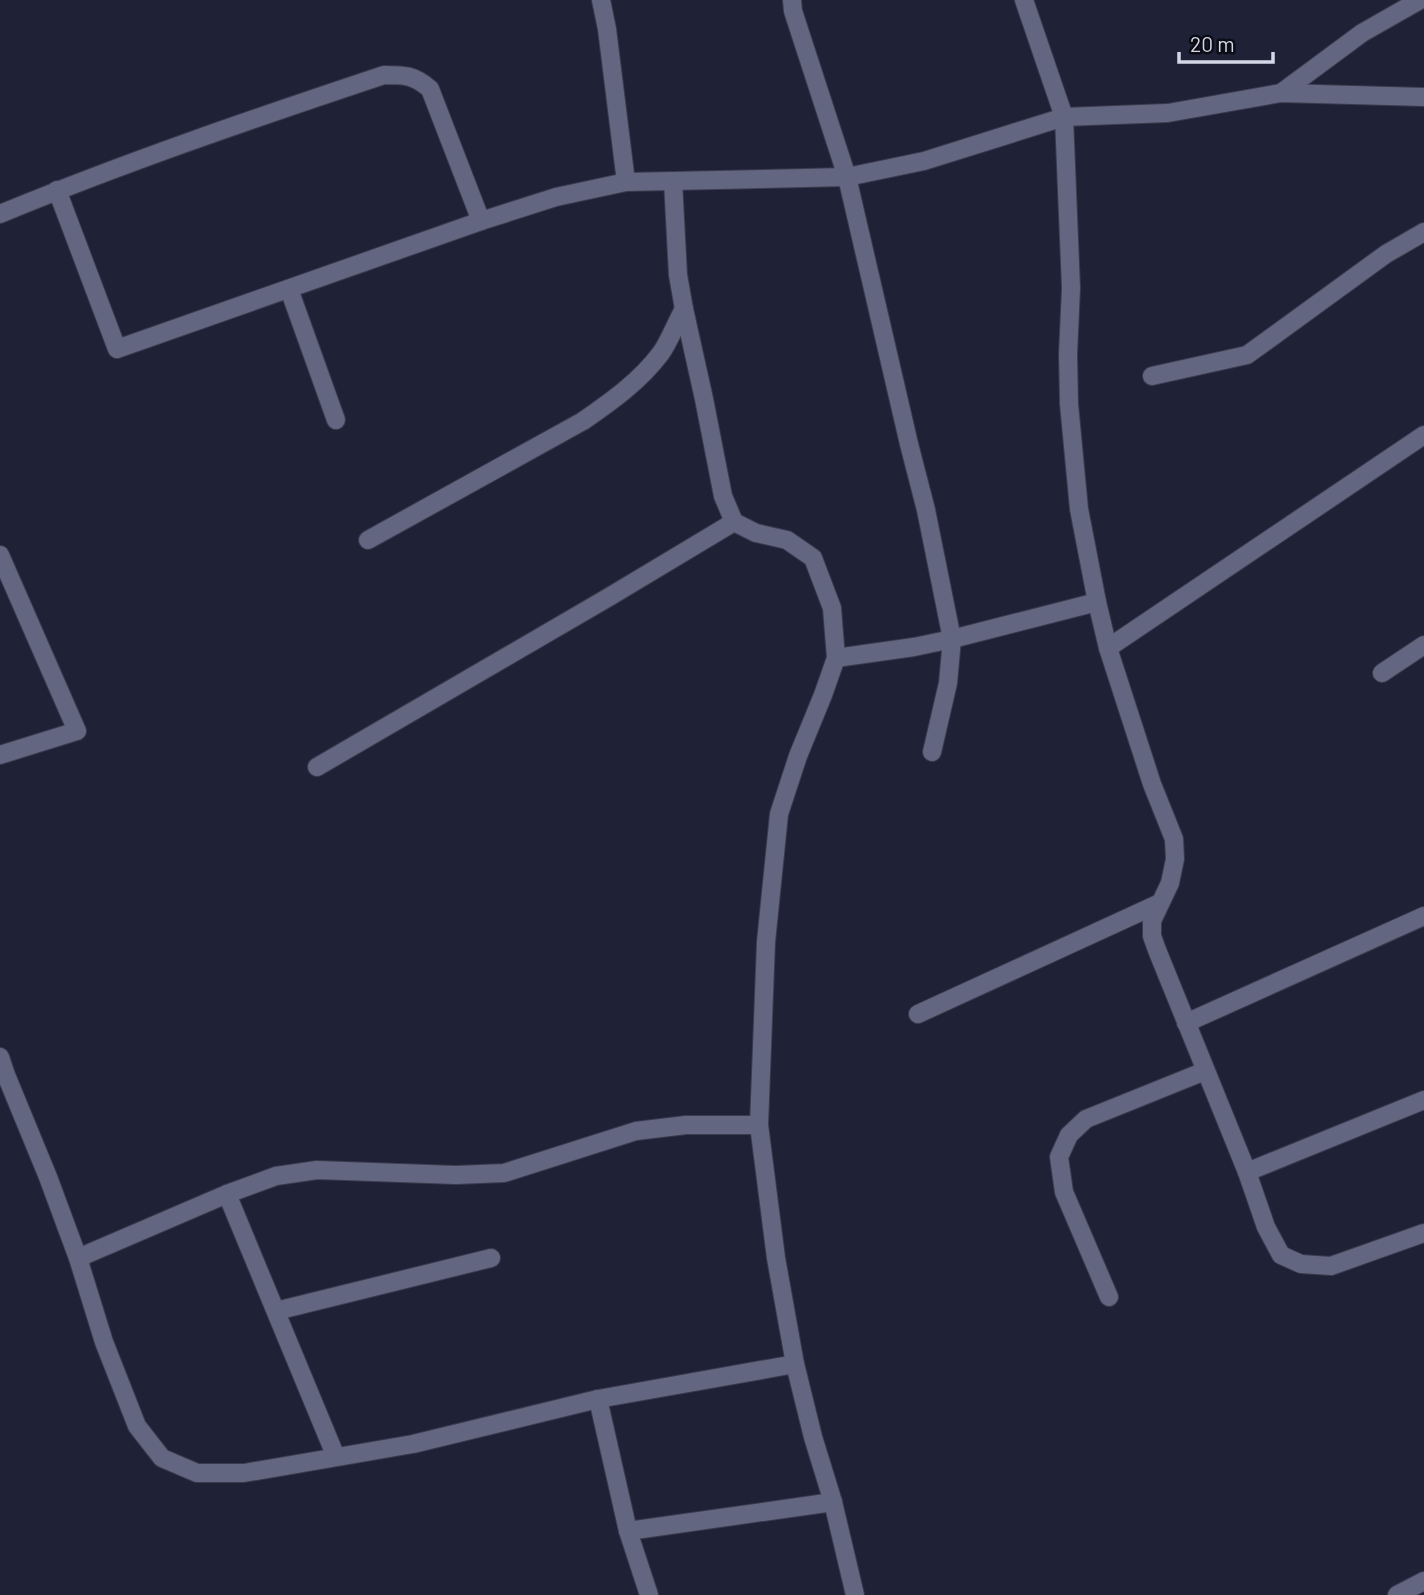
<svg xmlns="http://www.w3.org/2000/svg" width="1424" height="1595" viewBox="0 0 1424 1595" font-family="Barlow,sans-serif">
	<rect width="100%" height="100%" fill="#1f2137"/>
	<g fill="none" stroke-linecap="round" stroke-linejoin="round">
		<defs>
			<g id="minor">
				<path d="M601 0 607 29 626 182"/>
				<path d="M792 0 793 11 847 177 909 444 926 510 952 639 948 683 932 752"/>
				<path d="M1024 0 1064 117 1071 288 1068 354 1069 404 1079 509 1097 602 1108 648 1152 784 1174 839 1175 859 1170 883 1152 921V936L1157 950 1247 1172 1266 1227 1281 1255 1301 1264 1331 1266 1424 1233"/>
				<path d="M1281 93 1362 33 1420 0"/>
				<path d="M673 181 678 275 684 309 704 399 723 496 734 522 756 533 787 540 813 558 832 608 836 658 823 695 798 756 779 814 766 942 759 1125 776 1258 795 1364 813 1437 833 1502 855 1595"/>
				<path d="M57 190 117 349 481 221"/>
				<path d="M0 214C126 162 255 118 384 75 405 75 414 75 430 89L481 221 556 197 626 182 847 177 924 161 1064 117 1168 113 1281 93 1424 97"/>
				<path d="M289 289 336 420"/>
				<path d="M1152 376 1247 355 1386 254 1424 232"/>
				<path d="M368 540 583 421C612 401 640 381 661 353 670 340 676 323 684 309"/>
				<path d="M0 555 77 731 0 755"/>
				<path d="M1108 648 1424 435"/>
				<path d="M836 658 914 647 952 639 1097 602"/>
				<path d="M1382 673 1424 645"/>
				<path d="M317 767 609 597 734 522"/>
				<path d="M918 1014 1160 903"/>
				<path d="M1186 1023 1424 916"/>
				<path d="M0 1057 6 1075 48 1177 78 1258 104 1342 137 1426 162 1458 197 1473H244L413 1444 598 1399 795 1364"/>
				<path d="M1247 1172 1424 1100"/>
				<path d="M227 1194 336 1457"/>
				<path d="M78 1258 227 1194 276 1176 317 1170 456 1175 504 1173 636 1131 686 1125H759"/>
				<path d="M1109 1297 1064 1192 1059 1157 1069 1135 1086 1119 1205 1071"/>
				<path d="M276 1311 491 1258"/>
				<path d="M598 1399 628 1531 649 1595"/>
				<path d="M628 1531 833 1502"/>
				<path d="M1397 1595 1424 1581"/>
			</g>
		</defs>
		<use href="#minor" stroke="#3a3b4e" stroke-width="20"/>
		<use href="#minor" stroke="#636680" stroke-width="18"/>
	</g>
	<path d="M1179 52v10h94v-10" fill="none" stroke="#d5d7e6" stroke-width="3.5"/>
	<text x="1190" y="52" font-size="21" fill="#d5d7e6" stroke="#0b0c15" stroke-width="5" paint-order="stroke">20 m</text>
</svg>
